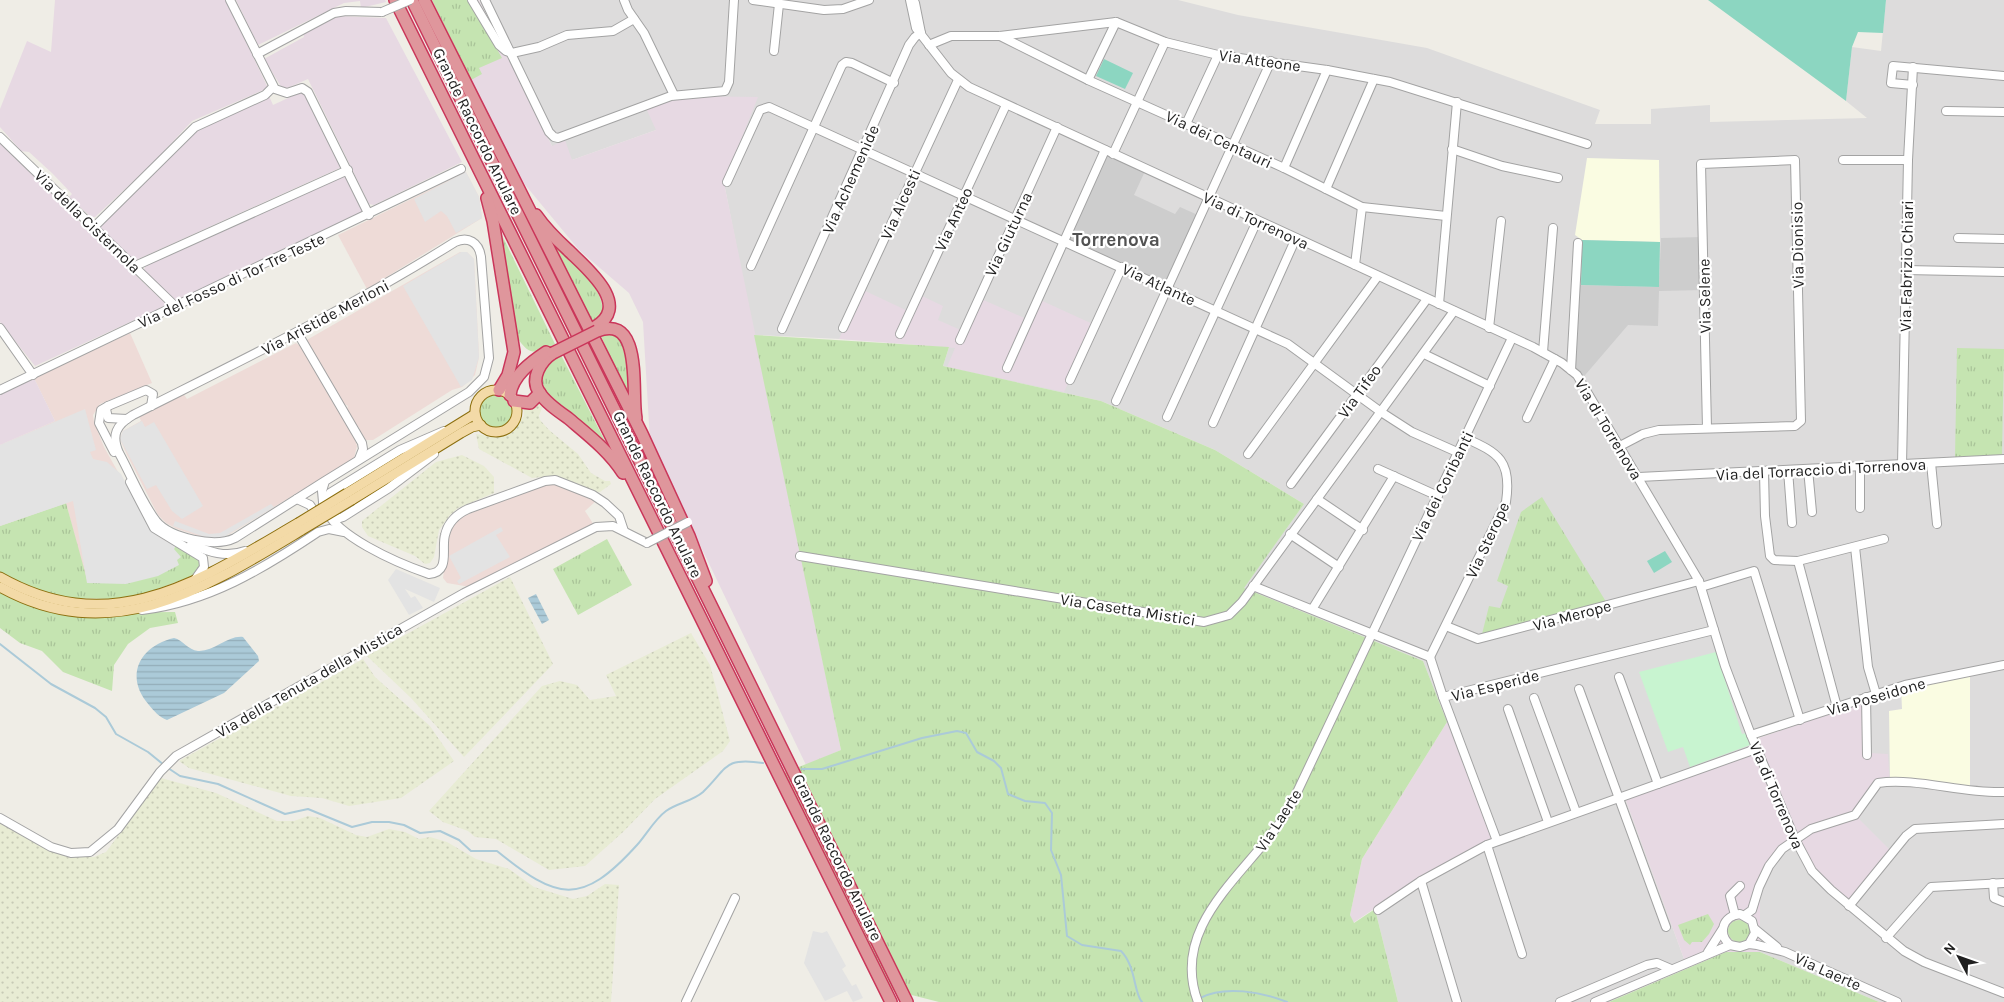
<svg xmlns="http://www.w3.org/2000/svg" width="2004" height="1002" viewBox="0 0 2004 1002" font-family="Karla,sans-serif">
	<defs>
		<pattern id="farmland-dots" width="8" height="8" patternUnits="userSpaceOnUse" patternTransform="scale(1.25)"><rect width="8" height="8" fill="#e8ecd4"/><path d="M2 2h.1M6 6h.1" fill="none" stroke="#c7cab6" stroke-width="1.8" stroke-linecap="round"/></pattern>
		<pattern id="grass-tufts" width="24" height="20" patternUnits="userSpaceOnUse" patternTransform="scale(1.25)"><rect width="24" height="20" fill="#c5e4b1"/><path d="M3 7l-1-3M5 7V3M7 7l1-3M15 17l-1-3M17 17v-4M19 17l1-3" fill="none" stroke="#a9c398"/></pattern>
		<pattern id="water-rules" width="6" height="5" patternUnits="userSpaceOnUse" patternTransform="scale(1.25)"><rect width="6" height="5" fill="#abcad8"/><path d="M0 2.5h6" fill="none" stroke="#93adb9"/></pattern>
	</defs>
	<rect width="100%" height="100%" fill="#efede6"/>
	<path fill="#dddcdc" d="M479 0H1178L1238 15 1427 48 1600 110 1595 124H1651V109L1710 105V122L1867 118 1846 101 1852 47 1881 51 1886 0H2004V1002H1879L1760 952V894L1781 853 1801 841 1814 868 1859 819 1876 788 1870 753 1869 700 1757 736 1762 750 1625 798 1687 967 1609 1002H1398L1375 909 1426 874 1491 838 1423 661 1243 588 1304 504 1215 450 1101 401 943 366 949 347 883 341 754 335 724 183 656 130 572 160 552 146Z"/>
	<g fill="#eedbd7">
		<path d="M466 172 479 197 482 218 367 289 338 235Z"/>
		<path d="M460 252H467L474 259 479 357 475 375 462 387 452 390 373 440H366L361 435 359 427 354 426 346 412 348 406 341 402 305 341Z"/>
		<path d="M130 333 152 383 100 404 93 415 94 422 104 447 147 524 159 537 175 546 87 583 66 503 0 526V445L55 421 34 378Z"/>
		<path d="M296 343 304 349 355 440 357 446 354 458 230 534 208 539 177 529 166 523 158 515 127 455 120 439 123 431 141 421 139 416 183 393 187 399Z"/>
		<path d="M553 483 597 500 585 511 594 525 470 587 447 583 443 578 449 530 459 518 542 484Z"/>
	</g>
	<g fill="#e7d9e3">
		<path d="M55 0H226L268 88 192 121 153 163 95 217H91L69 197 72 194 52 173 29 152 21 151 0 127V109L27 41 51 52Z"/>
		<path d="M236 0H385L386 2 361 8 360 1 344 3 258 45Z"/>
		<path d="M432 0H479L552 146 565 140 572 160 656 130 646 108 675 96 758 97 724 183 841 750 806 765 650 441 643 322 629 293 579 250 522 181Z"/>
		<path d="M339 16 386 18 462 162 374 205 369 204 308 79 285 89 282 88 264 59 304 37 303 33Z"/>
		<path d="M301 92 306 94 342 167 134 261 97 227 202 125 269 96 273 105Z"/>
		<path d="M0 143 80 222 167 305 35 366 0 322Z"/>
		<path d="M346 174 363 213 176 302 144 270 146 264Z"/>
		<path d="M861 289 910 312 918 294 943 306 938 320 963 331 979 298 1029 320 1038 299 1095 325 1064 392 947 367 955 348 839 339Z"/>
		<path d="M34 378 55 421 0 445V394Z"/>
		<path d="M1869 700 1870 753 1888 754 1890 785 1876 788 1859 819 1894 854 1853 905 1814 868 1801 841 1781 854 1760 893V952H1726L1687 967 1625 798 1762 750 1759 738Z"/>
		<path d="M1447 722 1492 838 1426 874 1353 923 1350 915 1362 859Z"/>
	</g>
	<g fill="#fafce2">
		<path d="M1587 158 1659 160 1660 242 1582 240 1575 235Z"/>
		<path d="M1970 673V792L1890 783 1889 711 1902 709 1901 687Z"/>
	</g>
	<g fill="#cdcdcd">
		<path d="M1105 150 1146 169 1134 195 1175 214 1180 207 1200 216 1168 288 1064 241Z"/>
		<path d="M1703 237 1704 290 1659 291 1658 326 1628 325 1580 381 1571 370 1576 285 1659 287 1661 238Z"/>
	</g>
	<g fill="url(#farmland-dots)">
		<path d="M538 402 543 405 539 416 540 420 549 430 578 454 591 473 605 481H610L611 484 600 492H595L551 476 532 478 479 449 476 434 495 437 510 433 524 416V407Z"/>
		<path d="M462 455 484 466 494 477V493L458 508 450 515 439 530 434 557 430 563 425 564 415 556 368 536 362 527V521L367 517 436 462Z"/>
		<path d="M510 577 553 664 464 757 411 698 367 656Z"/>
		<path d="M691 633 710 665 730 741 723 751 655 799 623 832 585 866 549 870 496 839 475 837 468 831 443 822 429 811 542 686 560 681 577 685 590 700 616 696 606 675Z"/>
		<path d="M363 659 375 677 430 726 454 761 401 798 349 806 322 798 291 796 189 768 179 761Z"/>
		<path d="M161 778 216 793 277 821H294L308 816 320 818 356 835 367 837 389 829 405 832 419 839 430 837 447 842 476 859 509 869 534 887 573 899 587 896 605 884 619 885 611 1002H0V822L54 852 70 857H94L106 852Z"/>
	</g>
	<g fill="url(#grass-tufts)">
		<path d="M432 0H467L471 3 502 58 479 68 482 74 471 80Z"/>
		<path d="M499 229 555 344C538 354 529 357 517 337Z"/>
		<path d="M549 238C563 253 607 289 602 312 601 317 597 320 593 323Z"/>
		<path d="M610 334C632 339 629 385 631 404L601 336Z"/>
		<path d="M754 335 949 347 943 366 1101 401 1215 450 1304 504 1244 588 1423 661 1447 722 1362 859 1350 915 1354 923 1375 909 1398 1002H939L884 988 774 777 841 750Z"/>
		<path d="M1957 348 2004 349 2002 455 1955 457Z"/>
		<path d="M560 353 606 443 604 446 546 396 541 388 542 369Z"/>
		<circle cx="496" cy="411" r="16"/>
		<path d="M1542 497 1608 605 1481 638 1489 606 1500 608 1508 586 1497 581 1521 512Z"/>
		<path d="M66 503 88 583 174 549 175 546 196 557 201 565 195 575 133 598 119 599 66 598 41 591 0 573V526Z"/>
		<path d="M607 539 632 585 578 615 553 569Z"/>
		<path d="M0 592 59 613 175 612 178 623 150 628 128 644 114 665 112 691 63 672 42 651 20 643 0 628Z"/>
		<path d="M1708 914 1714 924 1709 934 1702 942H1692L1690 945 1684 940 1678 925Z"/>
		<circle cx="1739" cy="931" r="11"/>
		<path d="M1726 952H1760L1879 1002H1609Z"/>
	</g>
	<path fill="#c8f4d0" d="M1716 652 1742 734 1746 733 1750 745 1690 767 1683 747 1668 752 1639 672Z"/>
	<g fill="#8cd6c1">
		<path d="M1708 0H1886L1883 33 1858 32 1852 47 1846 101Z"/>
		<path d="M1104 59 1133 73 1125 89 1096 76Z"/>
		<path d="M1582 240 1660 242 1659 287 1581 285Z"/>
		<path d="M1665 551 1672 562 1654 573 1647 561Z"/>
	</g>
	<g fill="#e3e3e3">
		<path d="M466 172 479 197 482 218 456 233 447 216 441 211 425 222 414 199Z"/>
		<path d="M461 252H467L474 259 479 357 472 380 461 387 403 286Z"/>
		<path d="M85 409 96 450 90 452 93 459 107 462 121 474 147 524 159 537 175 546 174 549 181 557 177 560 179 565 158 576 126 584 87 583 73 501 0 526V445Z"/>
		<path d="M142 421 145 427 154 422 203 506 182 519 172 511 156 485 147 489 120 439 123 431Z"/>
		<path d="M271 504 274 507 222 538H208L173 526 175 521 209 534 220 533Z"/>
		<path d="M501 527 503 531 496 535 510 557 459 584 457 581 461 578 449 556Z"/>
		<path d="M396 569 440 588 434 602 405 589 411 598 415 596 423 608 409 615 388 580Z"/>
		<path d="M813 931 822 933 827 931 846 966 842 969 852 986 856 984 863 998 853 1002 847 991 825 1001 804 963Z"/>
	</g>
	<g fill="url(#water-rules)">
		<path d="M536 594 549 620 542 624 528 598Z"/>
		<path d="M243 637 258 656 259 661 224 693 167 720C159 717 154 711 149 705 124 677 139 646 174 638 183 640 188 650 198 651 214 652 228 635 243 637Z"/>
	</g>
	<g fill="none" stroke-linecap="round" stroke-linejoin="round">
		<g stroke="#abcad8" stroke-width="2">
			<path d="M0 644 51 684 95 708 106 717 116 734 148 752 164 765"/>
			<path d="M168 768 180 776 218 784 285 814 308 809 352 827 372 822H389L404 825 420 833 440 831 459 840 471 851H497C557 900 581 907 637 845 646 835 655 819 666 811 677 803 693 801 703 792 728 768 723 757 763 763"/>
			<path d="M802 769H822L922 738 957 731 966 733 977 752 994 761 1001 768 1008 794 1025 801 1045 803 1052 813 1051 850 1061 875 1067 936 1082 945 1121 951C1136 966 1134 994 1142 1002"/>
			<path d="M1200 998C1225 985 1262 992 1287 1002"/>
		</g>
		<defs>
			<g id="minor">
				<path d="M230 0 275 89 287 93 302 88 308 92 369 215"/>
				<path d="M472 0 499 45 506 51 512 53 539 47 567 35 613 31 634 19"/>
				<path d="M485 0 549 132 554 137 558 138 671 96 725 91 729 82 734 0"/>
				<path d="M624 0 628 10 644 33 674 95"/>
				<path d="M753 0 824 10 843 9 869 0"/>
				<path d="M910 0 916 28 951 73 969 87 1533 347 1562 363 1577 375 1699 581 1725 666 1751 735 1795 839 1812 871 1831 890 1904 951 1924 962 2004 993"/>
				<path d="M915 3 921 33"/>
				<path d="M1000 36 1088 80 1284 168 1362 207 1446 216"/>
				<path d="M929 45 951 36H1000L1116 22 1165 42 1218 55 1327 70 1390 82 1587 144"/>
				<path d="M774 51 779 4"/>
				<path d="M257 54 334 13 346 11 382 12"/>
				<path d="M1088 80 1116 22"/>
				<path d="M1913 85 1891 83 1893 66 2004 76"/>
				<path d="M1946 111 2004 112"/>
				<path d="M1186 124 1218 55"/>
				<path d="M0 137 175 306"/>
				<path d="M1452 149 1502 166 1558 178"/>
				<path d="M1113 154 1165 42"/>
				<path d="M1843 160H1908"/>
				<path d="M1284 168 1327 70"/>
				<path d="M727 182 760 110 769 107 1288 344 1381 412 1412 432 1457 452"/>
				<path d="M1326 189 1374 79"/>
				<path d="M94 227 195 127 265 95 273 87"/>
				<path d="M1958 238 2004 239"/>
				<path d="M1355 265 1362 207"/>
				<path d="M135 266 348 170"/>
				<path d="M751 266 842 65 846 62 852 63 894 83"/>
				<path d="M1906 270 2004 272"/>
				<path d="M1439 304 1457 102"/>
				<path d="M0 328 33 375"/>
				<path d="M843 328 958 80"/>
				<path d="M1489 328 1501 221"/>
				<path d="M782 329 909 45 915 37 921 33"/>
				<path d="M297 332 362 443 363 449 359 459"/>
				<path d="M900 334 1006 105"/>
				<path d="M960 340 1057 127"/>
				<path d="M1543 352 1553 228"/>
				<path d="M1424 354 1490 386"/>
				<path d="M1007 368 1105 150"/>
				<path d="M1571 370 1578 243"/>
				<path d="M1070 380 1122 267"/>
				<path d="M0 390 461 169"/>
				<path d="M1116 401 1271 61"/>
				<path d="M108 406 101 410 99 423 114 452"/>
				<path d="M1167 417 1257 221"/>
				<path d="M1527 418 1555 359"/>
				<path d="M127 419 108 418 106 409 108 406 146 390 153 394 151 406"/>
				<path d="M1213 423 1296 238"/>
				<path d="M444 431 400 450 330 493 323 503C330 535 400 564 429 574 451 572 441 549 445 535 448 522 457 514 468 509L545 481 555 480 593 495 605 503 619 516 624 531"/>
				<path d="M1620 446 1643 434 1659 430 1795 426 1801 421 1795 160 1701 164 1707 428"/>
				<path d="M1248 454 1378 276"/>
				<path d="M1931 463 1937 524"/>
				<path d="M1902 465 1908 160 1913 67"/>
				<path d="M1860 466V508"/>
				<path d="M1378 469 1438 496"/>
				<path d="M1808 469 1812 512"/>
				<path d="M1788 470 1792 523"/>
				<path d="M1764 472 1765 516 1770 556 1774 560 1798 561 1884 539"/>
				<path d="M1639 477 2004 459"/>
				<path d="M130 482 154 528 203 558 204 567 196 578"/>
				<path d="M1291 484 1427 299"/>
				<path d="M297 499 310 505 318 517"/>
				<path d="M1317 499 1363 530"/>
				<path d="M323 502 322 491 325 481 469 392 484 377 489 358 481 257C479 242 468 236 455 242 352 307 242 360 133 415 116 425 111 435 119 453 131 475 141 501 156 521 170 538 215 548 235 538L325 481"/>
				<path d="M329 516 337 519 343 517 389 488 434 454"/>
				<path d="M1290 534 1339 567"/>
				<path d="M191 544C209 552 226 558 245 551"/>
				<path d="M1855 547 1868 667 1876 694"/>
				<path d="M800 556 1204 622 1229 615 1242 602 1454 311"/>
				<path d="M1798 561 1837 707"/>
				<path d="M1253 586 1430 657 1443 697 1714 630"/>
				<path d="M1701 587 1754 571 1800 720"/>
				<path d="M1313 608 1394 476"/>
				<path d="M142 610C208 602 263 569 318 532L329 529 344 532"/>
				<path d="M1446 626 1478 639 1699 581"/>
				<path d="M1430 657 1506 502C1512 461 1499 453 1465 438"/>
				<path d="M1619 677 1658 784"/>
				<path d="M1579 689 1666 927"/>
				<path d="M1443 697 1497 841"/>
				<path d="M1866 697 1867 755"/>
				<path d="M1534 698 1576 812"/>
				<path d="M1508 709 1548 822"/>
				<path d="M1751 735 1905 685 2004 665"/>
				<path d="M0 818 51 847 71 853 90 852 118 829 160 772 176 756 464 593 596 527 613 526 647 543"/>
				<path d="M1487 845 1522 954"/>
				<path d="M1421 881 1457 1002"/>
				<path d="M1993 883 1994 898 2004 902"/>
				<path d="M1849 906 1906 836 1915 829 2004 824"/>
				<path d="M1378 910 1421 881 1487 845 1756 749"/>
				<path d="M1735 915 1730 896 1740 886"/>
				<path d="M1745 915 1752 910 1759 887 1769 866 1782 849 1811 829 1855 815 1878 783C1915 777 1964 794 2004 792"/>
				<path d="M1755 929 1777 947"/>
				<path d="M1886 938 1931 887 2004 883"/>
				<path d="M1749 944 1755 933 1752 921 1740 914C1723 916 1717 933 1730 945L1740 947 1749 944 1757 945 1785 952 1897 1002"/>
				<path d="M1708 952 1722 930"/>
				<path d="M686 1002 735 898"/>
				<path d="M1198 1002C1167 920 1257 868 1291 805L1512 338"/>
				<path d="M1560 1002 1647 965 1657 963 1671 969"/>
				<path d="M1595 1002 1730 945"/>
			</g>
			<g id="major">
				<circle cx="496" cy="411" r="21"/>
				<path d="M347 493 475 414"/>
				<path d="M352 500 461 433 472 427 481 425"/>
				<path d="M0 577C113 641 200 580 298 523"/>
				<path d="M0 587C112 649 206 588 302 530"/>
			</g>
			<g id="highway">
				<path d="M395 0 891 1002"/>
				<path d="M412 0 907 1002"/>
				<path d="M424 0 642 434 689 536 706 581"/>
				<path d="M487 198 493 221 514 352 508 375 499 390"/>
				<path d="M536 215C545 228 556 239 568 250 585 267 633 305 595 327"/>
				<path d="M597 331C644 313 631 394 636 418"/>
				<path d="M553 353C541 361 530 378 539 392 546 403 558 411 568 418 588 435 609 451 623 473"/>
				<path d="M510 395C512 376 531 362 546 352"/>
				<path d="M514 401 530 403 540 393"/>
			</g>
		</defs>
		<use href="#minor" stroke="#a3a3a3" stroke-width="10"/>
		<use href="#major" stroke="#8c6f0e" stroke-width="11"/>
		<use href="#highway" stroke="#ca365a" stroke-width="14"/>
		<use href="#minor" stroke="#fff" stroke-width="8"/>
		<use href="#major" stroke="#f3daa7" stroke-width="9"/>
		<use href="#highway" stroke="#df969c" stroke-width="11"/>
		<defs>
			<g id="minor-bridge">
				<path d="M382 12 410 0"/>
				<path d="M647 543 688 522"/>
			</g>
			<g id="major-bridge">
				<path d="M298 523 347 493"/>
				<path d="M302 530 352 500"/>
			</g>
			<path id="highway-bridge" d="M553 353 597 331"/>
		</defs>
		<use href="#minor-bridge" stroke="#a3a3a3" stroke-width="10" stroke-linecap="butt"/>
		<use href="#major-bridge" stroke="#8c6f0e" stroke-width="11" stroke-linecap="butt"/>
		<use href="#highway-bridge" stroke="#ca365a" stroke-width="14" stroke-linecap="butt"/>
		<use href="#minor-bridge" stroke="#fff" stroke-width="8"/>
		<use href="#major-bridge" stroke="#f3daa7" stroke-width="9"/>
		<use href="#highway-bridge" stroke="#df969c" stroke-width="11"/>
	</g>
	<g text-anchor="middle" stroke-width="4.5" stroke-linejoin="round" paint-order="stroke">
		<g font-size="16" fill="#1f1f1f" stroke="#fff">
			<text transform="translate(1260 60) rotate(8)" y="6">Via Atteone</text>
			<text transform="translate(478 131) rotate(64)" y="6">Grande Raccordo Anulare</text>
			<text transform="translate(1219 139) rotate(25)" y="6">Via dei Centauri</text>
			<text transform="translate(850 179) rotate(-66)" y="6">Via Achemenide</text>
			<text transform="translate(900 204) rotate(-66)" y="6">Via Alcesti</text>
			<text transform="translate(953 219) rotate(-65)" y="6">Via Anteo</text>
			<text transform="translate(1256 220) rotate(25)" y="6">Via di Torrenova</text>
			<text transform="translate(88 221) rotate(44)" y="6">Via della Cisternola</text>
			<text transform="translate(1008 234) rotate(-65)" y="6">Via Giuturna</text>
			<text transform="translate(1797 245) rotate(-91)" y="6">Via Dionisio</text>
			<text transform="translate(1906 266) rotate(-89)" y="6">Via Fabrizio Chiari</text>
			<text transform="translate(231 280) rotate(-25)" y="6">Via del Fosso di Tor Tre Teste</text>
			<text transform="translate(1159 284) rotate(25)" y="6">Via Atlante</text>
			<text transform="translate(1704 296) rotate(-91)" y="6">Via Selene</text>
			<text transform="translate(325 317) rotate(-28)" y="6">Via Aristide Merloni</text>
			<text transform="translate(1359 391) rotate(-54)" y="6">Via Tifeo</text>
			<text transform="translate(1609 429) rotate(59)" y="6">Via di Torrenova</text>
			<text transform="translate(1821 469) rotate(-3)" y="6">Via del Torraccio di Torrenova</text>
			<text transform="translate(1442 486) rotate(-64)" y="6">Via dei Coribanti</text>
			<text transform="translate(658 494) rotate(64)" y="6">Grande Raccordo Anulare</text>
			<text transform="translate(1487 540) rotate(-65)" y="6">Via Sterope</text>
			<text transform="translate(1128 609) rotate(9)" y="6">Via Casetta Mistici</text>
			<text transform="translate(1572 615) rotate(-15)" y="6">Via Merope</text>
			<text transform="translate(309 680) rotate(-30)" y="6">Via della Tenuta della Mistica</text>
			<text transform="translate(1495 685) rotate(-14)" y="6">Via Esperide</text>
			<text transform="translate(1876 696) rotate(-16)" y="6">Via Poseidone</text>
			<text transform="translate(1777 795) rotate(67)" y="6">Via di Torrenova</text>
			<text transform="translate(1278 820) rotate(-57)" y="6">Via Laerte</text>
			<text transform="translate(838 857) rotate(64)" y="6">Grande Raccordo Anulare</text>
			<text transform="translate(1828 971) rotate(24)" y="6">Via Laerte</text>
		</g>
		<g font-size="19" font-weight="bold" fill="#525252" stroke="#fff">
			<text x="1116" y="246">Torrenova</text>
		</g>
	</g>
	<g transform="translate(1959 957) rotate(311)" stroke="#ffffff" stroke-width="4" paint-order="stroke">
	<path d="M0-4L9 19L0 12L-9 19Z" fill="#1f1f1f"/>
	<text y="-8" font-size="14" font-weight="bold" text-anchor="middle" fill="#1f1f1f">N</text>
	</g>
</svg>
